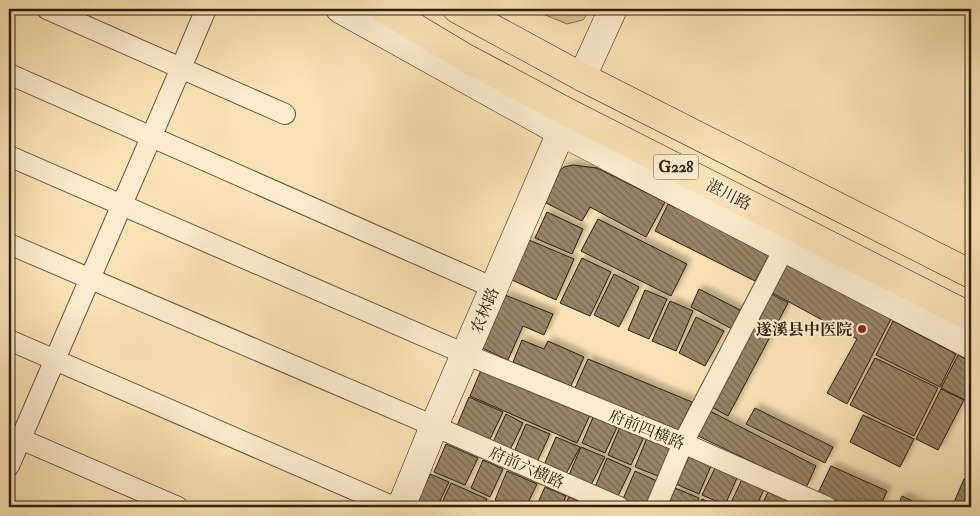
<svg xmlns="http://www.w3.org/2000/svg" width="980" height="516" viewBox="0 0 980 516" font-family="'IM FELL Double Pica','Noto Serif SC',serif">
	<defs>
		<pattern id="building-back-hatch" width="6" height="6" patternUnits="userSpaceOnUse" patternTransform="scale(1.25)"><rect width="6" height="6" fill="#988466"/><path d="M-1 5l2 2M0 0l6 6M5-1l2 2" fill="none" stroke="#7c6b53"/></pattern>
		<filter id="shadow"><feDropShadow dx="4.5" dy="-4.5" stdDeviation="2.5" flood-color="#0004"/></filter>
	</defs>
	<rect width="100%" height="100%" fill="#fbe2b4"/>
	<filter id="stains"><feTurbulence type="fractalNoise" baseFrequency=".004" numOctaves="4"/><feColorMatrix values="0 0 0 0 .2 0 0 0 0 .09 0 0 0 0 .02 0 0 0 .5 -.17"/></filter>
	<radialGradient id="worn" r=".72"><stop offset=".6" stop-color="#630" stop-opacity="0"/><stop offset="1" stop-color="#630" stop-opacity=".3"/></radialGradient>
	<path fill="#d8c198" stroke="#827054" d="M531 9H591L583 20 567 24Z"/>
	<g fill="url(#building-back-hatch)" stroke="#2c1f11" filter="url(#shadow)">
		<path d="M573 165 597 168 665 202 646 237 590 207 582 221 540 200 557 173 564 167Z"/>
		<path d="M668 204 771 252 755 281 655 231Z"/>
		<path d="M547 212 583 229 572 254 535 238Z"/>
		<path d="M598 219 687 264 671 296 581 251Z"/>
		<path d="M529 240 574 259 556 300 512 280Z"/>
		<path d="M582 258 611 272 590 316 560 303Z"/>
		<path d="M786 260 891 319 847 404 827 393 857 339 769 291Z"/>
		<path d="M614 274 639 287 619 327 594 315Z"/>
		<path d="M699 289 742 311 732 329 691 307Z"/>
		<path d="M645 290 667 299 649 339 628 330Z"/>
		<path d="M768 292 788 303 728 416 710 406Z"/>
		<path d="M505 295 553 314 544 335 523 326 508 360 482 348Z"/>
		<path d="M670 301 693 311 676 351 652 341Z"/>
		<path d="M696 317 724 331 705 366 679 353Z"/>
		<path d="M893 321 956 354 940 387 876 355Z"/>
		<path d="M522 340 544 349 548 341 584 357 571 386 513 362Z"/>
		<path d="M958 355 971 362V403L941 388Z"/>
		<path d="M875 358 938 388 914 436 850 405Z"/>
		<path d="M588 359 692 402 678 432 575 388Z"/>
		<path d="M482 368 591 413 577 443 470 396Z"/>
		<path d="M941 389 964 400 938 450 916 439Z"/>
		<path d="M469 397 503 412 489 441 456 428Z"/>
		<path d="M755 408 833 447 825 463 746 424Z"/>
		<path d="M708 410 816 466 806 488 696 435Z"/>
		<path d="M506 414 523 423 510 450 493 442Z"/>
		<path d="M594 415 618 425 605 453 582 443Z"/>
		<path d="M863 415 914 439 900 467 850 442Z"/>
		<path d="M526 424 550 434 537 462 514 452Z"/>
		<path d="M620 427 644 437 631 465 608 455Z"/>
		<path d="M556 437 580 447 566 474 544 465Z"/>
		<path d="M647 438 671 449 658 476 635 467Z"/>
		<path d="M446 444 478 458 465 485 434 472Z"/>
		<path d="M581 447 605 457 591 485 569 475Z"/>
		<path d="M689 457 711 466 699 494 676 484Z"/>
		<path d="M607 458 631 469 618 496 595 487Z"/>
		<path d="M483 460 503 469 490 497 471 488Z"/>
		<path d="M831 466 887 491 880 507H848L818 493Z"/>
		<path d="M715 468 737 478 725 505 702 495Z"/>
		<path d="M507 471 537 484 526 507H513L495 500Z"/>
		<path d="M635 471 659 482 647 507H641L623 499Z"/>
		<path d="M430 474 449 482 437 507H426L416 503Z"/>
		<path d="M742 479 764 489 756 507H729Z"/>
		<path d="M964 479 971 482V507H952Z"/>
		<path d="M451 483 487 499 483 507H440Z"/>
		<path d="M545 487 566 496 561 507H536Z"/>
		<path d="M675 488 699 498 695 507H667Z"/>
		<path d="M769 490 791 500 788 507H761Z"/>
		<path d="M902 496 925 507H897Z"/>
		<path d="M569 497 589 506V507H564Z"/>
		<path d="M702 499 720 507H698Z"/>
	</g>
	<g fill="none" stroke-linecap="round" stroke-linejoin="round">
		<defs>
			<g id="street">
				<path d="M47 9 285 114"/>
				<path d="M9 74 494 288"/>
				<path d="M9 156 465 354 683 443 827 507"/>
				<path d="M9 244 434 426 619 507"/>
				<path d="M9 340 394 507"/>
				<path d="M9 434 178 507"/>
				<path d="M9 466 181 68 206 9"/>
				<path d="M656 507 683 443 784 249"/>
			</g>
			<g id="secondary">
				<path d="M340 9 561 132 971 345"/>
				<path d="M582 77 613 9"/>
				<path d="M401 507 434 426 568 116"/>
			</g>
			<g id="highway">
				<path d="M384 9 464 57 569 113 971 317"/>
				<path d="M457 9 582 77 971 274"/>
			</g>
		</defs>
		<use href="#street" stroke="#60503a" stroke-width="22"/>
		<use href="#secondary" stroke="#2c1f11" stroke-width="29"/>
		<use href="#highway" stroke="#2c1f11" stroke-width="29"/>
		<use href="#street" stroke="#fcecce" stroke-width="20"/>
		<use href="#secondary" stroke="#fcecce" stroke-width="28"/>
		<use href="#highway" stroke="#fbe2b4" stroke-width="28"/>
	</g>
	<circle fill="#8f2418" stroke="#fcecce" stroke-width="2" cx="862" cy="329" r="5"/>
	<g text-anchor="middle" stroke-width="4.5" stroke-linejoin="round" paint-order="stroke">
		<rect fill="#fcecce" stroke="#6a5c4a" stroke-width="1" x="653.5" y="154.5" width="45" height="25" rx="4"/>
		<g font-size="15" font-weight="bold" fill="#2c1f11">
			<text x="676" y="172">G228</text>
		</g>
		<g font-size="16" fill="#2c1f11" stroke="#fcecce">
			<text transform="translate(729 194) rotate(27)" y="6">湛川路</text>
			<text transform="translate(484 310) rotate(-67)" y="6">农林路</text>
			<text transform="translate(647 429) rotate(22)" y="6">府前四横路</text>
			<text transform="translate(527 467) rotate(24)" y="6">府前六横路</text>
		</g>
		<g font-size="16" font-weight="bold" fill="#2c1f11" stroke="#fcecce" text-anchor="end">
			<text x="852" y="335">遂溪县中医院</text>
		</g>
	</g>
	<rect width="980" height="516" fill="none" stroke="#fbe2b4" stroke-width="30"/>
	<rect x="10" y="10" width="960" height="496" fill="none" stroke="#2c1f11" stroke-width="2.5"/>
	<rect x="15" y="15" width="950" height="486" fill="none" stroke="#2c1f11"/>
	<rect width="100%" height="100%" filter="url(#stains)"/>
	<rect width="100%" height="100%" fill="url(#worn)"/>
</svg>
